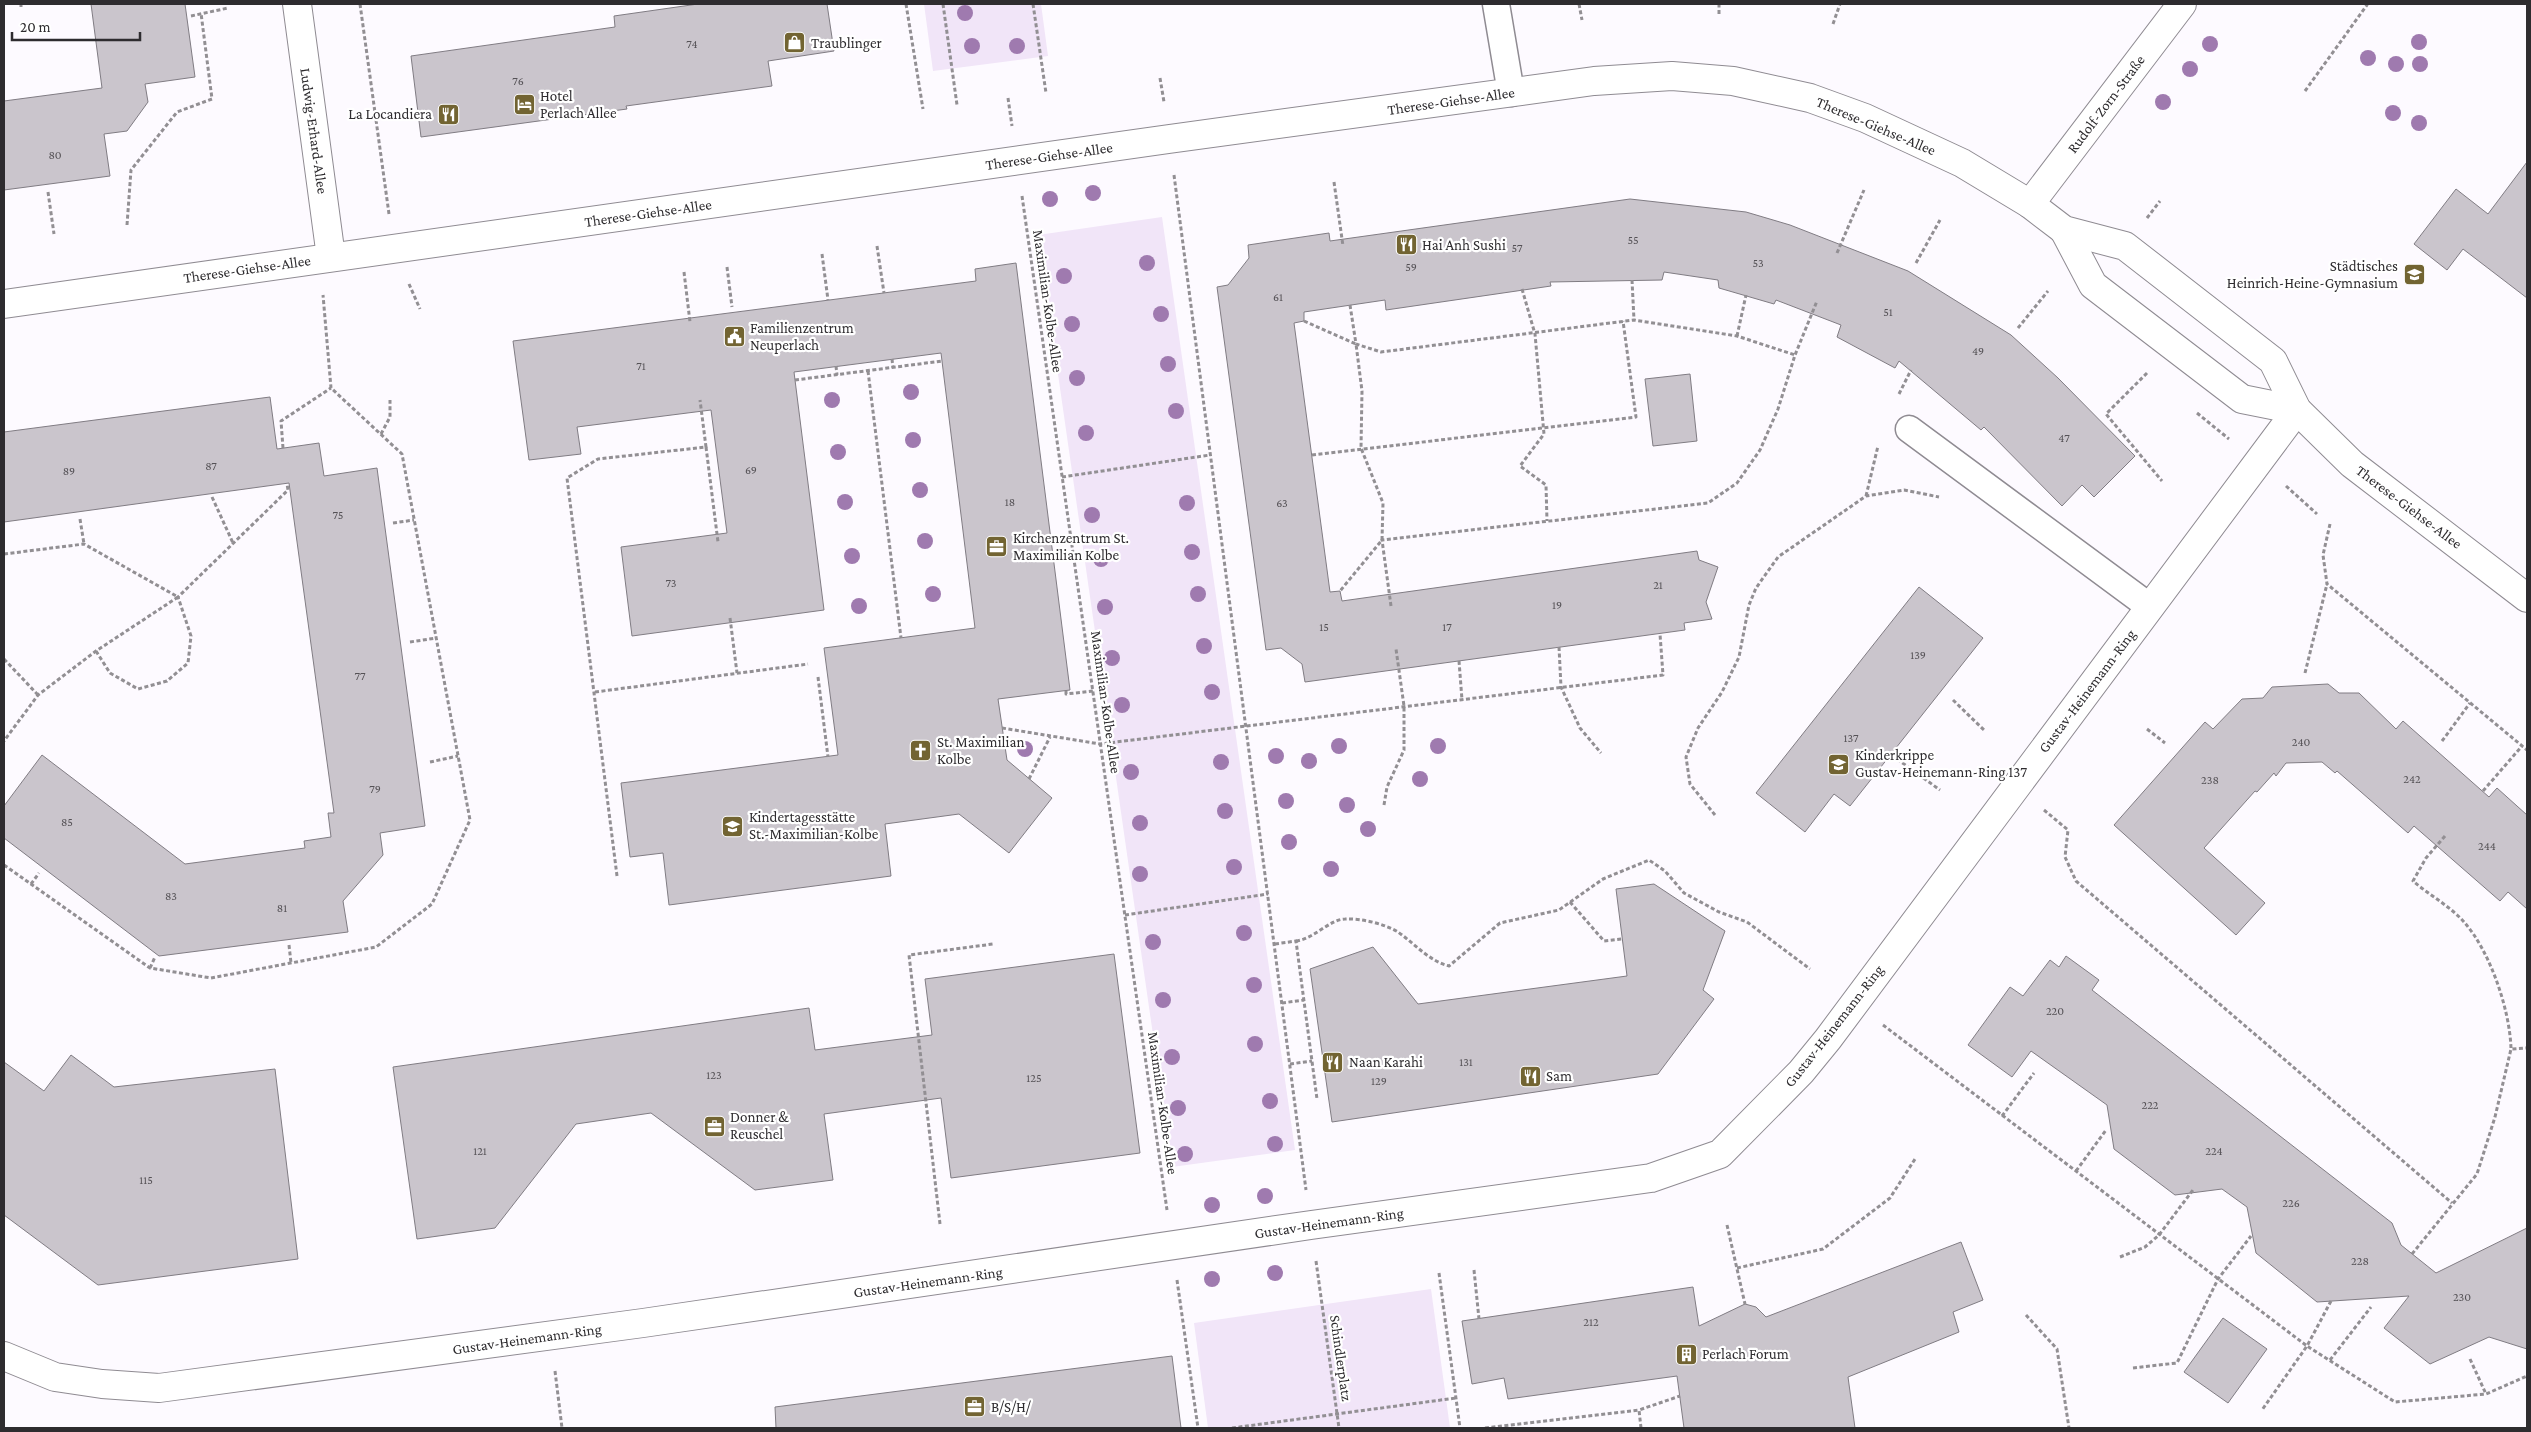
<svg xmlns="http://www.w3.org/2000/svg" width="2531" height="1432" viewBox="0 0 2531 1432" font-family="'Crimson Pro',serif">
	<rect width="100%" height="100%" fill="#fdfaff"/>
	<g fill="#f1e5f8">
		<path d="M924 4H1041L1048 56 933 71Z"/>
		<path d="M1162 217 1295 1150 1172 1167 1038 235Z"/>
		<path d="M1431 1289 1450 1428H1208L1194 1323Z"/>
	</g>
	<g fill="#cac5cc" stroke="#807c83">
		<path d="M91 4H185L195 77 145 84 148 102 127 131 104 134 110 176 4 190V101L102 88Z"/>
		<path d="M698 4H827L834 51 768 61 772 86 626 106 627 109 421 137 411 56 615 27 614 16Z"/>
		<path d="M2527 162V298L2463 249 2447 270 2414 244 2456 189 2488 214Z"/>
		<path d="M1630 199 1746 212 1790 225 1908 271 2011 335 2058 378 2135 456 2094 497 2082 485 2062 506 1984 427 1981 430 1899 361 1895 368 1837 337 1841 325 1776 300 1774 304 1719 288 1718 280 1664 272 1662 280 1550 282 1551 286 1386 310 1385 300 1304 312V321L1294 323 1330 592 1340 591 1342 601 1697 551 1699 560 1718 567 1706 602 1712 619 1684 623 1685 630 1305 682 1302 664 1281 648 1266 650 1217 287 1228 285 1249 258 1248 245 1329 233 1330 241Z"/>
		<path d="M1016 263 1070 690 998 699 1007 760 1052 798 1009 853 959 814 885 824 891 876 669 905 663 853 630 857 621 783 838 755 824 648 975 628 941 353 794 372 824 610 632 636 621 547 727 533 711 410 577 427 581 454 529 460 513 341 976 281 975 269Z"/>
		<path d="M1690 374 1697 441 1653 446 1645 379Z"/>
		<path d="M270 397 277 449 319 443 324 476 377 468 425 826 380 833 383 855 343 901 348 932 159 956 4 838V806L42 755 185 864 305 848 304 841 331 837 328 813H334L289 483 4 522V432Z"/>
		<path d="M1919 587 1983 638 1850 806 1834 794 1805 832 1756 793Z"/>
		<path d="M2328 684 2339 693H2359L2396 729 2403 721 2489 797 2497 788 2527 815V909L2508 892 2500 901 2414 826 2408 833 2337 771 2335 773 2322 762 2286 763 2276 776 2274 773 2257 792 2255 791 2204 848 2265 903 2236 935 2114 825 2205 722 2213 729 2242 699 2263 698 2272 687Z"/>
		<path d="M1654 884 1725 931 1703 990 1714 999 1658 1074 1332 1122 1310 969 1373 947 1418 1004 1627 976 1616 889Z"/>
		<path d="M1114 954 1140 1153 951 1178 941 1098 824 1114 833 1180 755 1190 651 1113 576 1124 495 1228 417 1239 393 1067 809 1008 815 1050 932 1035 925 979Z"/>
		<path d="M2066 956 2099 980 2092 990 2392 1223 2401 1245 2436 1273 2527 1228V1349L2489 1337 2430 1364 2384 1328 2409 1296 2317 1302 2256 1253 2247 1207 2222 1189 2175 1195 2114 1149 2107 1105 2031 1051 2012 1077 1968 1045 2010 987 2023 996 2050 960 2059 967Z"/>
		<path d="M71 1055 114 1087 275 1069 298 1259 98 1285 4 1215V1062L44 1091Z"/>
		<path d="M1961 1242 1983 1300 1953 1312 1959 1332 1848 1377 1855 1428H1684L1677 1376 1508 1399 1504 1378 1472 1384 1462 1321 1693 1287 1699 1326 1745 1304 1756 1307 1766 1317Z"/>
		<path d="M2223 1318 2267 1349 2228 1403 2184 1372Z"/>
		<path d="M1172 1356 1181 1428H776L775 1407Z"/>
	</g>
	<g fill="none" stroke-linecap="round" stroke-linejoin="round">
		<defs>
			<g id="lane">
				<path d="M1496 4 1511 93"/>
				<path d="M1909 429 2150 607"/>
			</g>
			<g id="street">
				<path d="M297 4 331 257"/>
				<path d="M2030 204 2182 4"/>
				<path d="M2064 230 2093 285 2242 399 2297 410"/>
				<path d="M4 304 1169 139 1594 81 1672 76 1733 81 1810 98 1865 118 1962 163 2030 204 2064 230 2125 246 2273 361 2297 410 2352 464 2527 598"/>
				<path d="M4 1356 55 1377 102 1384 159 1388 643 1323 1311 1225 1651 1178 1720 1154 1801 1072 1828 1039 2297 410"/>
			</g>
		</defs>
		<use href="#lane" stroke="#8f8b92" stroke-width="29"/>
		<use href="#street" stroke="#8f8b92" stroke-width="30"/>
		<g stroke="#928f93" stroke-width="3" stroke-dasharray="4 2.5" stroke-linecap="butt">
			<path d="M21 4V7"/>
			<path d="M360 4 389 214"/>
			<path d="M906 4 923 109"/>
			<path d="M943 4 957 105"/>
			<path d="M1033 4 1046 93"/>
			<path d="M1579 4 1582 20"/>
			<path d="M1719 14V4"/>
			<path d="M191 16 228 8"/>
			<path d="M1833 24 1840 4"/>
			<path d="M1160 78 1164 102"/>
			<path d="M2305 91 2367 5 2364 4"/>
			<path d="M1008 98 1012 126"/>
			<path d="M1174 175 1306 1190"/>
			<path d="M1334 182 1343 246"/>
			<path d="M48 192 54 234"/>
			<path d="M1022 196 1167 1210"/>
			<path d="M2147 218 2160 201"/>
			<path d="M127 225 131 170 177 112 212 99 201 13"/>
			<path d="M877 246 884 293"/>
			<path d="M1837 253 1864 190"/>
			<path d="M822 254 828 300"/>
			<path d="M1916 263 1940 220"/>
			<path d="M727 267 732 307"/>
			<path d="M684 272 690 322"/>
			<path d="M1632 280 1634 320"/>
			<path d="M409 284 420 309"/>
			<path d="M1522 289 1535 334 1544 434 1520 466 1546 485 1547 521"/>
			<path d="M1350 305 1356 344 1381 352 1634 320 1737 336 1795 355"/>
			<path d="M1304 321 1356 344 1362 391 1361 448 1383 503 1382 540 1340 591"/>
			<path d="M2018 328 2048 291"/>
			<path d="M1737 336 1746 295"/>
			<path d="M892 359 893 368"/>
			<path d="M836 366 837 375"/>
			<path d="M868 371 901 638"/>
			<path d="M2147 373 2106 414 2162 481"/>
			<path d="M795 380 942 361"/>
			<path d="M1899 394 1911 370"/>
			<path d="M2197 413 2229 439"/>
			<path d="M381 434 390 417V400"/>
			<path d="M706 447 718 542"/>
			<path d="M283 448 281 421 331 388"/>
			<path d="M1312 455 1636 417 1623 321"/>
			<path d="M1062 477 1210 455"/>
			<path d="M2286 486 2317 514"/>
			<path d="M1866 496 1878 446"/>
			<path d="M212 497 233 543"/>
			<path d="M80 519 84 544"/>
			<path d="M393 523 414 520"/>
			<path d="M2330 524 2323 555 2327 584 2527 750"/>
			<path d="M4 554 84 544 178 597 96 651 38 695 4 741"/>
			<path d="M1391 606 1382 540 1708 503 1737 483 1760 450 1778 409 1795 355 1817 301"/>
			<path d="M730 618 737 673"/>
			<path d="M410 642 436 638"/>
			<path d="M1559 647 1561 687 1580 728 1601 753"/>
			<path d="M96 651 110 673 138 689 167 681 188 663 191 636 178 597 288 490 287 484"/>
			<path d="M4 659 38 695"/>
			<path d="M1459 661 1462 700"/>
			<path d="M2305 673 2327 584"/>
			<path d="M818 677 828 757"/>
			<path d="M1066 691V694L1093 691"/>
			<path d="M595 692 808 664"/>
			<path d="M1953 700 1984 730"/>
			<path d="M1002 728 1100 744 1663 675 1660 634"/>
			<path d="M2147 729 2165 743"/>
			<path d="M2442 741 2470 703"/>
			<path d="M1897 759 1940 790"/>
			<path d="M430 762 458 756"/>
			<path d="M1029 779 1050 737"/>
			<path d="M2483 791 2522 746"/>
			<path d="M1384 805 1387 787 1404 750V706L1396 649"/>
			<path d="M2044 810 2068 830 2065 857 2076 881 2452 1203"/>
			<path d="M1715 815 1690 784 1686 757 1698 728 1722 692 1739 657 1749 605 1756 588 1778 557 1866 496 1904 490 1939 497"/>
			<path d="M2445 836 2426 858 2413 881C2429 895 2450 906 2464 922 2490 951 2510 1010 2511 1049L2527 1048"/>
			<path d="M4 865 150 968 211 978 376 947 432 904 470 820 402 454 331 388 323 295"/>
			<path d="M617 876 567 478 598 459 706 447 700 400"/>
			<path d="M31 884 39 873"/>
			<path d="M1570 902 1604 941 1622 939"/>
			<path d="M1125 915 1268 894"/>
			<path d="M1296 941C1314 939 1330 919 1345 919 1361 918 1385 924 1398 932 1415 944 1429 961 1449 966L1500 923 1559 910 1603 879 1649 860 1665 871 1684 893 1719 912 1747 922 1810 969"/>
			<path d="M1275 944 1296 941 1317 1099"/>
			<path d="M289 945 291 963"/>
			<path d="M150 968 155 957"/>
			<path d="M1282 1003 1304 1000"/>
			<path d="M1883 1025 2307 1346 2262 1410"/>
			<path d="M1290 1064 1312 1061"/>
			<path d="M2002 1116 2034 1073"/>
			<path d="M2076 1171 2106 1130"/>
			<path d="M940 1224 909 955 993 944"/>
			<path d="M1727 1225 1745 1304"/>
			<path d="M2412 1254 2477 1174 2495 1117 2511 1049"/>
			<path d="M2120 1257 2145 1247 2159 1235 2193 1190"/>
			<path d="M1316 1261 1339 1428"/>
			<path d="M1737 1268 1823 1249 1890 1198 1915 1159"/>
			<path d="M1474 1270 1479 1319"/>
			<path d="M1439 1273 1460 1428"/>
			<path d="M1177 1280 1198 1428"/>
			<path d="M2331 1301 2307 1346 2395 1402 2486 1394 2527 1376"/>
			<path d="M2026 1315 2057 1349 2069 1428"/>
			<path d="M2470 1359 2486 1394"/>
			<path d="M2330 1360 2371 1307"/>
			<path d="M2133 1368 2177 1363 2218 1279 2251 1236"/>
			<path d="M555 1371 562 1428"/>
			<path d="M1232 1428 1456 1398"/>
			<path d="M1485 1428 1639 1410"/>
			<path d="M1641 1428 1639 1410 1680 1396"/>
		</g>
		<use href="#lane" stroke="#fff" stroke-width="26"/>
		<use href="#street" stroke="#fff" stroke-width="28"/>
	</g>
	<g fill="#9f7aaf">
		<circle cx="965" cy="13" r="8"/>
		<circle cx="2419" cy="42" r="8"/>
		<circle cx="2210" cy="44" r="8"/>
		<circle cx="972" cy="46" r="8"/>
		<circle cx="1017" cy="46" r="8"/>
		<circle cx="2368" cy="58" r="8"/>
		<circle cx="2396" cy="64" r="8"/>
		<circle cx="2420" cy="64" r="8"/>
		<circle cx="2190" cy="69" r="8"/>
		<circle cx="2163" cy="102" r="8"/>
		<circle cx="2393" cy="113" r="8"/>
		<circle cx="2419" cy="123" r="8"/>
		<circle cx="1093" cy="193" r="8"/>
		<circle cx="1050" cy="199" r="8"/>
		<circle cx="1147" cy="263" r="8"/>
		<circle cx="1064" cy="276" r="8"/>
		<circle cx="1161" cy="314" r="8"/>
		<circle cx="1072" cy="324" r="8"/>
		<circle cx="1168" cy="364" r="8"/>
		<circle cx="1077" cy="378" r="8"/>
		<circle cx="911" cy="392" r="8"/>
		<circle cx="832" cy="400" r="8"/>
		<circle cx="1176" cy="411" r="8"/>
		<circle cx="1086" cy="433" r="8"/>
		<circle cx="913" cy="440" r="8"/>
		<circle cx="838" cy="452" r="8"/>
		<circle cx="920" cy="490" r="8"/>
		<circle cx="845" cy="502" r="8"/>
		<circle cx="1187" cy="503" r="8"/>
		<circle cx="1092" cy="515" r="8"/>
		<circle cx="925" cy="541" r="8"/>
		<circle cx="1192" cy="552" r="8"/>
		<circle cx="852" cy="556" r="8"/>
		<circle cx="1101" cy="559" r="8"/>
		<circle cx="933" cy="594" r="8"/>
		<circle cx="1198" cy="594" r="8"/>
		<circle cx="859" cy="606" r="8"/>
		<circle cx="1105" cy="607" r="8"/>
		<circle cx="1204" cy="646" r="8"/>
		<circle cx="1112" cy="658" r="8"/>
		<circle cx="1212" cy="692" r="8"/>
		<circle cx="1122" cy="705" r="8"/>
		<circle cx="1339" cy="746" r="8"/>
		<circle cx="1438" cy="746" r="8"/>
		<circle cx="1025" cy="749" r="8"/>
		<circle cx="1276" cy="756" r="8"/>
		<circle cx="1309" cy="761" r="8"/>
		<circle cx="1221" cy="762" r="8"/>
		<circle cx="1131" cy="772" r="8"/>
		<circle cx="1420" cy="779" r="8"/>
		<circle cx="1286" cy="801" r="8"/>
		<circle cx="1347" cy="805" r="8"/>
		<circle cx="1225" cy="811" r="8"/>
		<circle cx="1140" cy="823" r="8"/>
		<circle cx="1368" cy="829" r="8"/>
		<circle cx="1289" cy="842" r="8"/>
		<circle cx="1234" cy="867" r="8"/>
		<circle cx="1331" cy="869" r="8"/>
		<circle cx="1140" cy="874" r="8"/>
		<circle cx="1244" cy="933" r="8"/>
		<circle cx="1153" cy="942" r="8"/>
		<circle cx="1254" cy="985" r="8"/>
		<circle cx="1163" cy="1000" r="8"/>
		<circle cx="1255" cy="1044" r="8"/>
		<circle cx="1172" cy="1057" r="8"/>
		<circle cx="1270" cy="1101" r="8"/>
		<circle cx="1178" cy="1108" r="8"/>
		<circle cx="1275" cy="1144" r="8"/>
		<circle cx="1185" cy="1154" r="8"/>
		<circle cx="1265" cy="1196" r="8"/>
		<circle cx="1212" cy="1205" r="8"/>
		<circle cx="1275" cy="1273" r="8"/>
		<circle cx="1212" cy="1279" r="8"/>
	</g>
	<defs>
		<symbol id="shop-square" viewBox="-11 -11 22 22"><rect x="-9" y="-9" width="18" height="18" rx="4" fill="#726432" stroke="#fff"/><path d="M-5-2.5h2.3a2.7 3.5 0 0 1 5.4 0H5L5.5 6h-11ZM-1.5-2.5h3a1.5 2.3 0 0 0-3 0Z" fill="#fff"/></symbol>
		<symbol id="hotel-square" viewBox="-11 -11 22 22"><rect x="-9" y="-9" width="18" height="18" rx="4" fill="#726432" stroke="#fff"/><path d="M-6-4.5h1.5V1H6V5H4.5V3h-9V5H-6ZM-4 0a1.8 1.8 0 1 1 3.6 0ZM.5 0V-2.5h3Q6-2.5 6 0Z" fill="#fff"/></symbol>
		<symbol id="restaurant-square" viewBox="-11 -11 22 22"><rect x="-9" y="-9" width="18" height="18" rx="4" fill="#726432" stroke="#fff"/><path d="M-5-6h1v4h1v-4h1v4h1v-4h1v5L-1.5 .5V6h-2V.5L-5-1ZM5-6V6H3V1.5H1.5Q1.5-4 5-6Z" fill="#fff"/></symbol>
		<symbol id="school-square" viewBox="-11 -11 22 22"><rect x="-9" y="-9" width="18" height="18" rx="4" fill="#726432" stroke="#fff"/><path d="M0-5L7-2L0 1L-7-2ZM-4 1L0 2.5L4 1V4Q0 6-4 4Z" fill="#fff"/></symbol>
		<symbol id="civic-square" viewBox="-11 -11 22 22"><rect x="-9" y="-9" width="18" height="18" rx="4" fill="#726432" stroke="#fff"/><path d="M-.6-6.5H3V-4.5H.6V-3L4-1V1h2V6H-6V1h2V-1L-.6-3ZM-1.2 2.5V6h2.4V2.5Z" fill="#fff"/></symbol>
		<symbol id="office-square" viewBox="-11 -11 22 22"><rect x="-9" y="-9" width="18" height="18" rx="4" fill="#726432" stroke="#fff"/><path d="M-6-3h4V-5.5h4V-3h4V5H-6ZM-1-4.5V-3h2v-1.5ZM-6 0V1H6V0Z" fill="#fff"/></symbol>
		<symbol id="church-square" viewBox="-11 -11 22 22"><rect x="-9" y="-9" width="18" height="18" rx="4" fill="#726432" stroke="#fff"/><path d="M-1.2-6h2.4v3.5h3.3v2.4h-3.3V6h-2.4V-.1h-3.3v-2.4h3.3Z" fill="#fff"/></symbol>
		<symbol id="building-square" viewBox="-11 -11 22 22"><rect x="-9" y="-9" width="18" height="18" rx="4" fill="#726432" stroke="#fff"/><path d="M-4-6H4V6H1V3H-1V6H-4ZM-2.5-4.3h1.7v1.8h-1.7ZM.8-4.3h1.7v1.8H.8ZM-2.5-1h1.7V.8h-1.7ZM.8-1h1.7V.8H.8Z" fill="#fff"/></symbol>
	</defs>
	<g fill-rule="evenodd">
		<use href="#shop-square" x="782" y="30" width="25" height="25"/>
		<use href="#hotel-square" x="512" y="92" width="25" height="25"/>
		<use href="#restaurant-square" x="436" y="102" width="25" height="25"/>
		<use href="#restaurant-square" x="1394" y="232" width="25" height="25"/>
		<use href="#school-square" x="2402" y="262" width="25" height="25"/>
		<use href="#civic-square" x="722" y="324" width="25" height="25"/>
		<use href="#office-square" x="984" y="534" width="25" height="25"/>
		<use href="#church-square" x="908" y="738" width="25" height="25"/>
		<use href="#school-square" x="1826" y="752" width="25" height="25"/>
		<use href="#school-square" x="720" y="814" width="25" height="25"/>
		<use href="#restaurant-square" x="1320" y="1050" width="25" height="25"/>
		<use href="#restaurant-square" x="1518" y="1064" width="25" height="25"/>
		<use href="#office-square" x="702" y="1114" width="25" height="25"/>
		<use href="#building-square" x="1674" y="1342" width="25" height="25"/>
		<use href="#office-square" x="962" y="1394" width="25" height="25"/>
	</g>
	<g text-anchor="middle" stroke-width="4.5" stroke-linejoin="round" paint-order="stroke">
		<g font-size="12" fill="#555256">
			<text x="692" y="48">74</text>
			<text x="518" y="85">76</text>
			<text x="55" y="159">80</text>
			<text x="1633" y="244">55</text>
			<text x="1517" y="252">57</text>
			<text x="1758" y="267">53</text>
			<text x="1411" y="271">59</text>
			<text x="1278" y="301">61</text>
			<text x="1888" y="316">51</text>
			<text x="1978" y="355">49</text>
			<text x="641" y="370">71</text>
			<text x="2064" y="442">47</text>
			<text x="211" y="470">87</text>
			<text x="751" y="474">69</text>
			<text x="69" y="475">89</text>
			<text x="1010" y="506">18</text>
			<text x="1282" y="507">63</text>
			<text x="338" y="519">75</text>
			<text x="671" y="587">73</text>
			<text x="1658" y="589">21</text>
			<text x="1557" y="609">19</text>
			<text x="1324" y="631">15</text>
			<text x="1447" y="631">17</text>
			<text x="1918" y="659">139</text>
			<text x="360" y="680">77</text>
			<text x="1851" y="742">137</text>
			<text x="2301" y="746">240</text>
			<text x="2412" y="783">242</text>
			<text x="2210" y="784">238</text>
			<text x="375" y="793">79</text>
			<text x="67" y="826">85</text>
			<text x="2487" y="850">244</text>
			<text x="171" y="900">83</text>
			<text x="282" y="912">81</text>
			<text x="2055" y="1015">220</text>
			<text x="1466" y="1066">131</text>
			<text x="714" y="1079">123</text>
			<text x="1034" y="1082">125</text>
			<text x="1379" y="1085">129</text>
			<text x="2150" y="1109">222</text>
			<text x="480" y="1155">121</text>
			<text x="2214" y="1155">224</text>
			<text x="146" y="1184">115</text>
			<text x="2291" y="1207">226</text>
			<text x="2360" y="1265">228</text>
			<text x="2462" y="1301">230</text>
			<text x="1591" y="1326">212</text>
		</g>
		<g font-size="15" fill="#2e2c2f" stroke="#fff" text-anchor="start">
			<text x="811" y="48">Traublinger</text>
			<text x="540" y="101">Hotel<tspan x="540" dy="17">Perlach Allee</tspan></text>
			<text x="432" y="119" text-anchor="end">La Locandiera</text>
			<text x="1422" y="250">Hai Anh Sushi</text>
			<text x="2398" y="271" text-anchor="end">Städtisches<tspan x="2398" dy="17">Heinrich-Heine-Gymnasium</tspan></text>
			<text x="750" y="333">Familienzentrum<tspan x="750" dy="17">Neuperlach</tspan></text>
			<text x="1013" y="543">Kirchenzentrum St.<tspan x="1013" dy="17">Maximilian Kolbe</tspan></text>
			<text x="937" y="747">St. Maximilian<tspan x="937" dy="17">Kolbe</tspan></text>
			<text x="1855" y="760">Kinderkrippe<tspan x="1855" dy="17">Gustav-Heinemann-Ring 137</tspan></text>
			<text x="749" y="822">Kindertagesstätte<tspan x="749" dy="17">St.-Maximilian-Kolbe</tspan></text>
			<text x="1349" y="1067">Naan Karahi</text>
			<text x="1546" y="1081">Sam</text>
			<text x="730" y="1122">Donner &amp;<tspan x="730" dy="17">Reuschel</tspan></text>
			<text x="1702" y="1359">Perlach Forum</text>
			<text x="991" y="1412">B/S/H/</text>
		</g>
		<g font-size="15" fill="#2e2c2f" stroke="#fff">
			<text transform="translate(1451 101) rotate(-8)" y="5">Therese-Giehse-Allee</text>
			<text transform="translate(2106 104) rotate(-53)" y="5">Rudolf-Zorn-Straße</text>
			<text transform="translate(1876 126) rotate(23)" y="5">Therese-Giehse-Allee</text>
			<text transform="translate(314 131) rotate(82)" y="5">Ludwig-Erhard-Allee</text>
			<text transform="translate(1049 156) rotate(-8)" y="5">Therese-Giehse-Allee</text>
			<text transform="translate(648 213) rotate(-8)" y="5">Therese-Giehse-Allee</text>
			<text transform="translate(247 269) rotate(-8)" y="5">Therese-Giehse-Allee</text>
			<text transform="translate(1048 301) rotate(82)" y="5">Maximilian-Kolbe-Allee</text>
			<text transform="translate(2409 507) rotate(37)" y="5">Therese-Giehse-Allee</text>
			<text transform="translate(2087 691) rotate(-53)" y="5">Gustav-Heinemann-Ring</text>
			<text transform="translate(1106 702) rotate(82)" y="5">Maximilian-Kolbe-Allee</text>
			<text transform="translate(1834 1026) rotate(-52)" y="5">Gustav-Heinemann-Ring</text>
			<text transform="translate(1163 1103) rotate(82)" y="5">Maximilian-Kolbe-Allee</text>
			<text transform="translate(1329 1223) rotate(-8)" y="5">Gustav-Heinemann-Ring</text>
			<text transform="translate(928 1282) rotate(-8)" y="5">Gustav-Heinemann-Ring</text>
			<text transform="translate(527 1339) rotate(-8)" y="5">Gustav-Heinemann-Ring</text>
			<text transform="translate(1341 1358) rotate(82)" y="5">Schindlerplatz</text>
		</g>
	</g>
	<rect width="2531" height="1432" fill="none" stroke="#2e2c2f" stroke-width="10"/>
	<path d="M12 32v8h128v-8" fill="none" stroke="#2e2c2f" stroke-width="2.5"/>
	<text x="20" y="32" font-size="15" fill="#2e2c2f" stroke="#ffffff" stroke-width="4" paint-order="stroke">20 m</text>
</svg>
